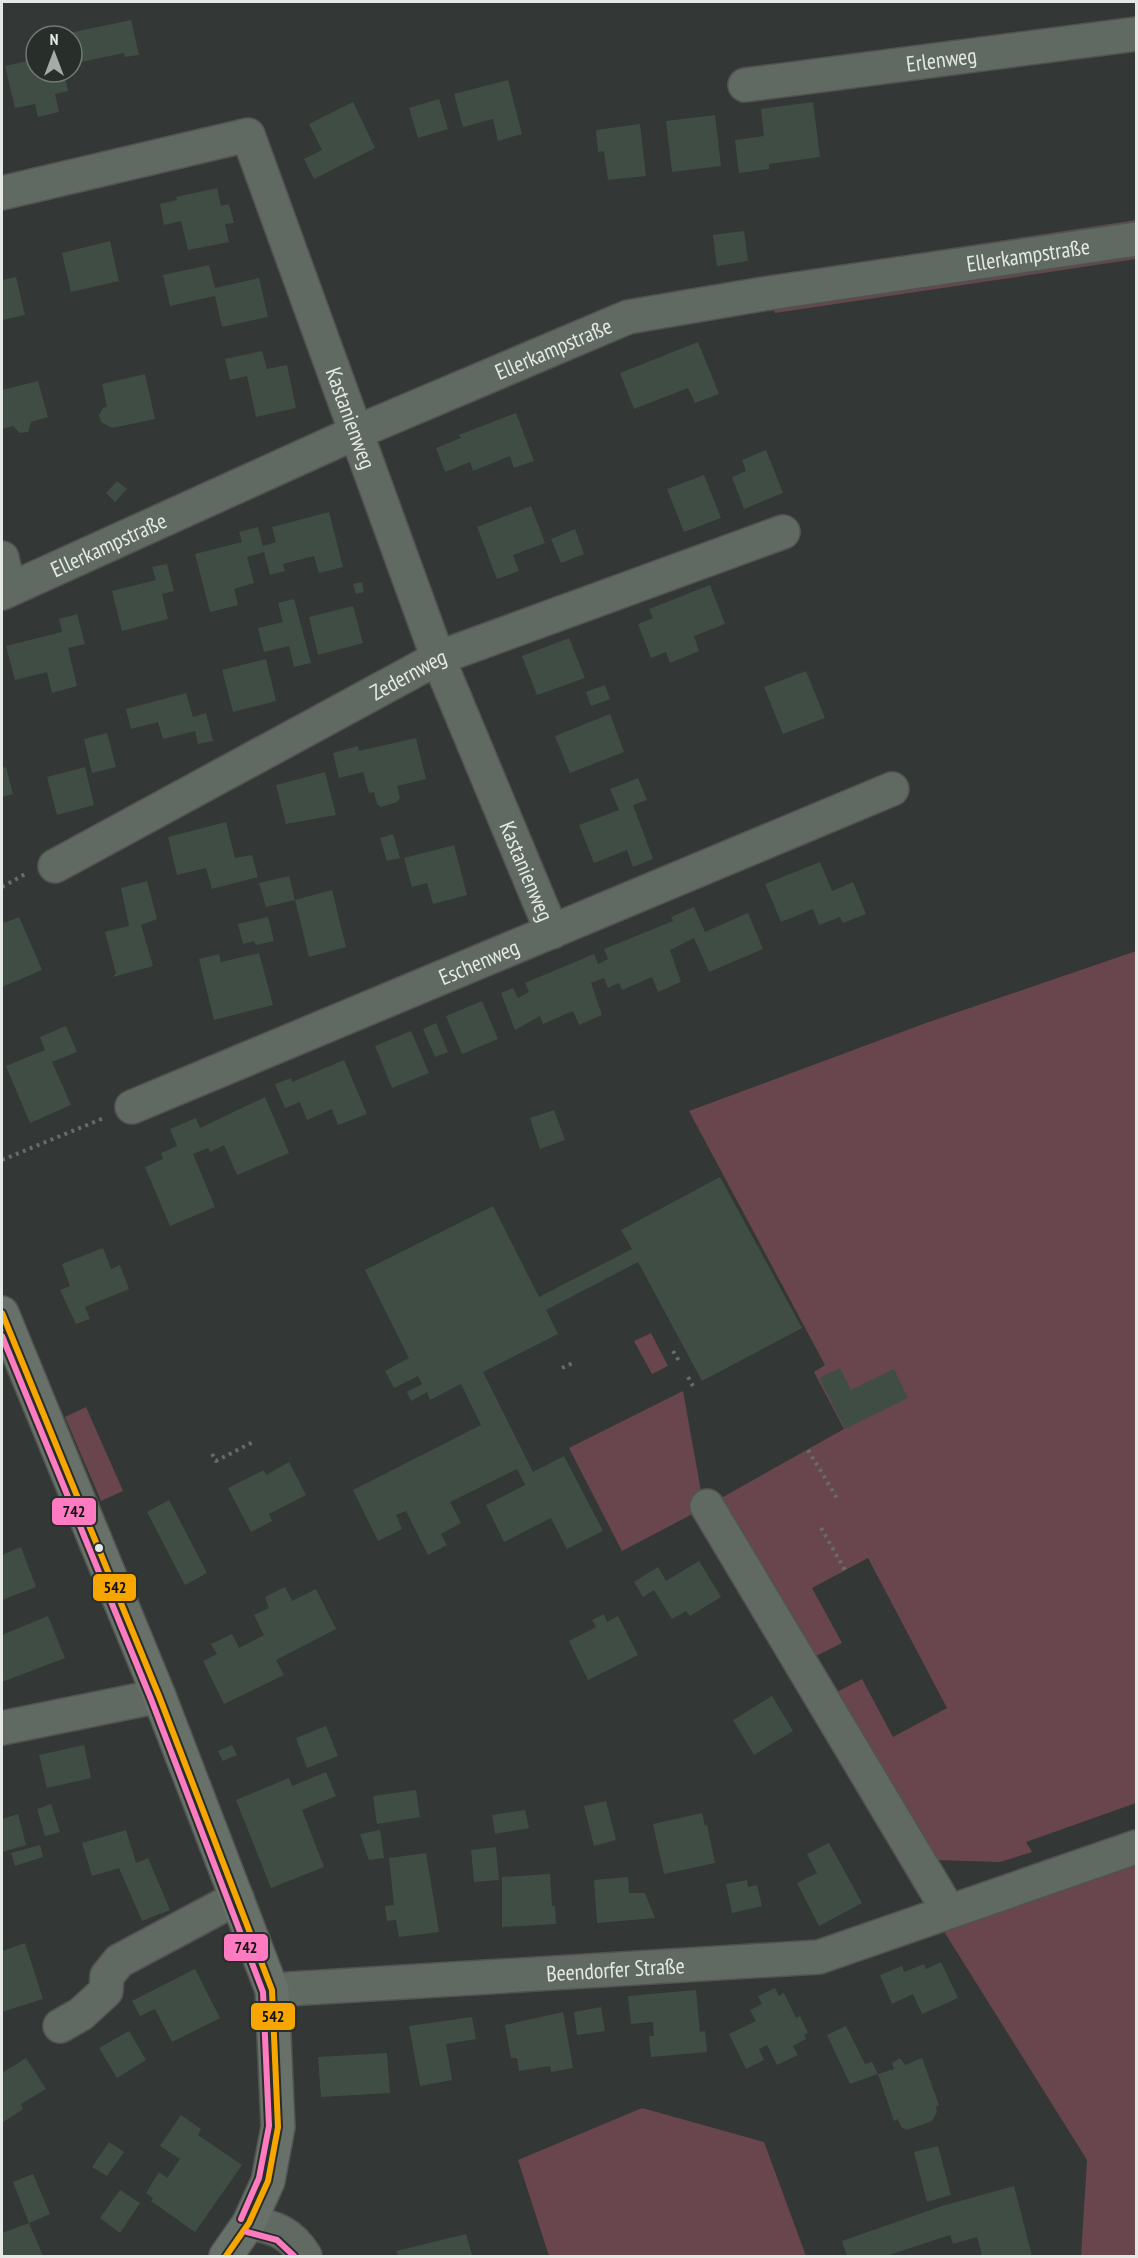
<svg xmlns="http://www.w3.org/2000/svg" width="1138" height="2258" viewBox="0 0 1138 2258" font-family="'PT Sans Narrow',sans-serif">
	<rect width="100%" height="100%" fill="#333735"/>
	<g fill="#69464d">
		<path d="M1136 220V259L775 313 761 277Z"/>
		<path d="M1136 951V1803L1026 1842 1032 1852 1000 1862 934 1860 831 1695 862 1679 893 1737 947 1708 868 1558 812 1588 842 1643 810 1659 707 1506 844 1429 814 1372 825 1365 689 1111 926 1023Z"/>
		<path d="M651 1333 668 1366 652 1374 634 1341Z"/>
		<path d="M683 1391 704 1508 622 1551 569 1448Z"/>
		<path d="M86 1407 123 1491 101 1501 65 1417Z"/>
		<path d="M1136 1859V2256H1081L1087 2160 940 1925Z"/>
		<path d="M642 2108 764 2142 806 2256H549L518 2160Z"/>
	</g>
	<g fill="#404d44">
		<path d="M131 20 139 55 125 57 124 53 76 63 72 36 69 33Z"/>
		<path d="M36 59V72H64L68 91 55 94 59 112 38 117 35 104 15 108 5 66Z"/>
		<path d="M508 80 522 134 498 141 493 119 463 127 454 94Z"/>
		<path d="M439 99 448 129 418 138 409 108Z"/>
		<path d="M353 102 375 148 314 179 304 159 322 150 309 124Z"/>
		<path d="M813 102 820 157 769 164V169L739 173 735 140 764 136 761 109Z"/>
		<path d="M715 115 721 166 672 172 666 121Z"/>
		<path d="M640 124 646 176 608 180 604 151 598 152 596 130Z"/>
		<path d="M217 188 221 206 229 204 234 223 225 224 229 242 188 250 181 221 164 225 160 204 177 200 176 197Z"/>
		<path d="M744 231 748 261 717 266 713 235Z"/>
		<path d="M110 241 119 281 71 292 62 253Z"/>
		<path d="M209 265 215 288 259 278 268 317 222 327 215 296 170 306 163 275Z"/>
		<path d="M16 277 25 315 2 320V280Z"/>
		<path d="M698 342 719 394 695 403 688 388 634 409 620 373Z"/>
		<path d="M262 351 267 369 287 365 296 408 256 417 247 376 230 380 225 359Z"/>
		<path d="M145 374 155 419 112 428 101 422 99 415 103 408 107 407 102 384Z"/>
		<path d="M38 381 48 417 31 422 28 432 20 433 13 426 2 429V390Z"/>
		<path d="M516 413 534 461 514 468 510 456 473 471 470 462 445 472 436 448 461 438 459 435Z"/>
		<path d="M766 450 783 493 744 509 732 477 746 471 742 460Z"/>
		<path d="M704 475 721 518 684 532 667 489Z"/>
		<path d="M117 481 127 489 115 502 106 493Z"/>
		<path d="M531 506 545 543 513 555 519 571 497 579 477 527Z"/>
		<path d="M329 512 343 567 319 573 314 556 283 564 285 571 270 575 264 552 247 557 254 583 234 589 238 605 210 612 195 554 242 542 239 532 258 527 263 546 276 542 272 527Z"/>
		<path d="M575 529 584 554 561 563 551 539Z"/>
		<path d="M167 564 174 591 162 594 168 619 122 631 112 591 156 580 152 567Z"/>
		<path d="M362 582 364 592 356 594 353 584Z"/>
		<path d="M710 585 725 624 694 636 699 651 670 663 666 652 651 658 638 624 653 618 649 609Z"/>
		<path d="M294 599 311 663 294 667 289 646 264 652 258 628 283 622 278 603Z"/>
		<path d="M353 606 363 643 318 655 309 617Z"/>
		<path d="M77 614 85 644 68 648 77 686 52 693 47 672 15 680 6 646 62 632 59 619Z"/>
		<path d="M569 638 585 678 537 695 522 656Z"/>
		<path d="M266 659 276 701 233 712 222 670Z"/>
		<path d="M806 671 825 718 783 734 764 687Z"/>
		<path d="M605 685 610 699 591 706 586 692Z"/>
		<path d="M186 693 193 717 206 713 213 741 198 744 195 731 163 739 158 722 131 729 126 709Z"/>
		<path d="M610 714 624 752 570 773 555 736Z"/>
		<path d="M107 733 116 767 92 773 84 739Z"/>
		<path d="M416 738 426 779 397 786 400 798 397 802 381 807 377 804 374 792 369 793 363 772 339 778 333 753 358 746 359 751Z"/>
		<path d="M6 767 13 794 2 797V768Z"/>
		<path d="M85 767 94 805 57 815 47 777Z"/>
		<path d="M325 772 336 815 286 824 276 785Z"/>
		<path d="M638 778 647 800 633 805 653 859 633 867 627 850 594 863 579 825 619 810 610 789Z"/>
		<path d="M226 822 235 858 252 855 258 877 212 889 206 868 177 875 168 837Z"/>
		<path d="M393 834 400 858 387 861 380 838Z"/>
		<path d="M454 845 467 895 433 904 427 883 412 887 404 858Z"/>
		<path d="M820 862 832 891 853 882 866 914 843 923 840 917 819 925 813 909 781 922 765 884Z"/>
		<path d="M289 876 295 900 266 907 259 883Z"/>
		<path d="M147 881 157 919 141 925 153 966 113 977 116 973 105 932 129 926 121 888Z"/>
		<path d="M332 890 346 947 309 957 295 900Z"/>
		<path d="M694 907 705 932 748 913 763 949 709 972 694 938 670 950 681 982 658 992 652 977 622 990 619 983 608 988 604 978 591 983 602 1015 579 1025 573 1011 543 1024 540 1016 515 1030 501 993 513 988 518 998 529 992 525 983 594 954 598 964 608 959 604 949 673 921 671 917Z"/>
		<path d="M19 917 42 970 2 987V918L4 923Z"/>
		<path d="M268 917 274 941 256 945 254 941 243 944 238 924Z"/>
		<path d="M259 953 273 1005 214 1020 199 959 219 954 221 962Z"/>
		<path d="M482 1001 498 1039 462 1054 446 1016Z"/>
		<path d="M436 1023 448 1052 435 1057 423 1029Z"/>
		<path d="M66 1026 77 1052 52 1062 71 1105 30 1123 6 1066 45 1050 40 1037Z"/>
		<path d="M411 1031 429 1073 392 1088 375 1046Z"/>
		<path d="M344 1060 367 1114 338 1125 332 1109 307 1120 300 1102 285 1108 275 1084 291 1078 292 1082Z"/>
		<path d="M265 1097 289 1153 237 1175 224 1145 210 1152 208 1148 193 1154 215 1207 170 1226 145 1167 163 1159 161 1153 177 1146 170 1129 196 1118 200 1128Z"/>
		<path d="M554 1110 565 1140 540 1149 530 1118Z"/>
		<path d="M720 1177 802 1328 702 1381 638 1262 546 1310 558 1334 483 1372 533 1472 564 1456 603 1531 567 1549 551 1518 504 1542 486 1505 525 1485 517 1469 450 1502 461 1523 441 1534 447 1545 428 1555 406 1511 396 1515 402 1529 378 1541 353 1490 481 1425 461 1384 430 1400 427 1392 411 1401 407 1392 422 1384 418 1376 394 1388 385 1371 409 1358 365 1270 493 1206 539 1297 632 1249 621 1230Z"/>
		<path d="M103 1248 111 1269 120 1265 129 1289 85 1307 90 1319 76 1324 60 1290 70 1286 62 1264Z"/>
		<path d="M840 1368 851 1390 894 1369 908 1398 845 1429 819 1378Z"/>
		<path d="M289 1462 306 1495 269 1514 272 1521 251 1532 228 1488 264 1470 266 1475Z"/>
		<path d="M169 1500 207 1573 185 1585 147 1512Z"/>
		<path d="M21 1547 36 1587 2 1600V1555Z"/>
		<path d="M699 1561 721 1597 690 1616 686 1611 672 1619 654 1590 643 1597 634 1582 658 1567 666 1581Z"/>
		<path d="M285 1587 292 1601 316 1589 336 1629 276 1660 284 1675 224 1704 203 1661 217 1654 211 1644 232 1634 239 1648 264 1635 254 1615 269 1608 265 1597Z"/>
		<path d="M604 1614 607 1622 618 1616 638 1655 588 1680 569 1641 596 1627 592 1620Z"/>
		<path d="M48 1616 65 1658 2 1682V1635Z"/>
		<path d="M772 1696 793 1731 754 1755 733 1720Z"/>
		<path d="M326 1726 338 1756 307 1768 296 1738Z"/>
		<path d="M84 1745 91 1778 47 1788 39 1755Z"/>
		<path d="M232 1745 237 1755 223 1761 218 1751Z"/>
		<path d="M326 1772 336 1796 302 1810 324 1867 271 1888 236 1800 289 1778 292 1786Z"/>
		<path d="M416 1790 420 1817 377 1824 373 1796Z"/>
		<path d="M606 1801 616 1840 594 1846 584 1806Z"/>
		<path d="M51 1804 60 1832 45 1836 37 1809Z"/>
		<path d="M525 1810 529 1828 495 1834 492 1815Z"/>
		<path d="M702 1813 705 1826 707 1825 715 1863 664 1874 653 1824Z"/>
		<path d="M18 1814 26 1845 2 1852V1819Z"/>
		<path d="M126 1830 136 1863 148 1858 170 1910 142 1921 119 1868 92 1876 82 1843Z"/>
		<path d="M380 1830 384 1858 369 1860 360 1834Z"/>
		<path d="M829 1843 862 1903 819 1926 797 1883 817 1873 807 1854Z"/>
		<path d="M40 1845 43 1857 15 1866 11 1853Z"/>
		<path d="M496 1847 499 1880 474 1882 471 1850Z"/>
		<path d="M426 1853 439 1932 399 1937 396 1920 387 1921 385 1906 394 1905 389 1858Z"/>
		<path d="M550 1874 552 1906H555L556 1924 502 1927V1877Z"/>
		<path d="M628 1877 629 1893H645L655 1918 597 1923 594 1880Z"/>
		<path d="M747 1880 748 1887 757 1885 762 1906 732 1913 726 1884Z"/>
		<path d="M25 1943 43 1999 2 2012V1951Z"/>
		<path d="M941 1962 958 1998 922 2014 913 1994 892 2004 880 1975 902 1966 904 1972 924 1964 926 1969Z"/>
		<path d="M195 1969 220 2018 172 2042 155 2009 140 2016 132 2001Z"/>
		<path d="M775 1988 779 1996 784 1993 796 2018 800 2016 808 2033 804 2035 806 2039 793 2046 798 2055 777 2065 767 2045 759 2049 764 2060 746 2069 729 2034 756 2021 750 2010 762 2004 758 1996Z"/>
		<path d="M696 1990 700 2032 705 2031 707 2052 651 2057 649 2036H654L653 2022 631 2024 628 1996Z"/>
		<path d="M601 2007 605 2031 577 2035 574 2012Z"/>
		<path d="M563 2012 573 2068 551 2072 550 2066 519 2071 517 2058H511L505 2025Z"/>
		<path d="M472 2017 476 2039 446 2044 452 2080 420 2086 409 2026Z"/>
		<path d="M846 2026 865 2064 872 2062 878 2074 850 2084 827 2035Z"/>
		<path d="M129 2031 146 2060 117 2078 99 2048Z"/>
		<path d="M387 2053 390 2093 321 2097 318 2057Z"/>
		<path d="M26 2058 46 2089 21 2104 23 2109 2 2123V2073Z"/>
		<path d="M900 2058 905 2065 922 2058 939 2105 936 2107 937 2112 932 2121 907 2130 901 2127 898 2119 894 2121 878 2074 894 2069 892 2063Z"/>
		<path d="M181 2115 201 2129 198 2135 242 2165 195 2232 151 2201 153 2198 146 2193 159 2172 167 2178 180 2159 160 2146Z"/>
		<path d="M109 2142 124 2152 107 2176 92 2167Z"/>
		<path d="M938 2146 951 2195 927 2202 914 2152Z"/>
		<path d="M33 2174 50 2214 29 2223 13 2182Z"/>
		<path d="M1014 2186 1032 2256H978L982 2255 977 2237 953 2244 950 2235 886 2256H847L842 2241 942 2206Z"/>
		<path d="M120 2190 140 2203 120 2233 100 2218Z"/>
		<path d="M29 2223 43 2256H3L2 2233Z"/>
		<path d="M466 2234 472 2255 398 2256 396 2251Z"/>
	</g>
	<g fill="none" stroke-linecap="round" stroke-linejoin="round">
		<defs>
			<g id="minor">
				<path id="s1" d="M745 85 1136 34"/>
				<path id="s2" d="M2 193 248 135 438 658 552 932"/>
				<path d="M2 558 9 589"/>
				<path id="s3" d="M2 593 357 432 628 317 763 294 1136 239"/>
				<path id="s4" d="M55 866 438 658 783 532"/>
				<path id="s5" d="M132 1107 892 789"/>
				<path d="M707 1506 948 1910"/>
				<path d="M2 1728 159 1696"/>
				<path id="s6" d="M272 1990 819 1957 1136 1847"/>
				<path d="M60 2026 81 2014 106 1991 107 1976 119 1961 237 1898"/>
				<path d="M249 2223C275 2227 291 2233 305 2256"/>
			</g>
			<path id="major" d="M2 1313 159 1696 272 1990 278 2127 268 2181 249 2223 226 2256"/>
		</defs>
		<use href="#minor" stroke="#505351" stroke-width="36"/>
		<use href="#major" stroke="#505351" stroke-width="36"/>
		<g stroke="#666c68" stroke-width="4" stroke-dasharray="3 4.5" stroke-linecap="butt">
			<path d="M2 887 27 873"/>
			<path d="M2 1160 104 1118"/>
			<path d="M673 1351 679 1361"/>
			<path d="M562 1368 573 1363"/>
			<path d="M688 1377 693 1386"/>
			<path d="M808 1450 837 1498"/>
			<path d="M212 1454 216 1461 253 1442"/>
			<path d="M821 1528 845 1570"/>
		</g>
		<use href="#minor" stroke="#606962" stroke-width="33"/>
		<use href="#major" stroke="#677169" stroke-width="33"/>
		<defs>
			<path id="bus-1" d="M2 1313 159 1696 272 1990 278 2127 268 2181 249 2223 226 2256"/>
			<g id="bus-2">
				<path d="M2 1336 151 1699 263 1992 269 2126 259 2178 241 2219"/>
				<path d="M247 2232 277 2240 294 2256"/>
			</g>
		</defs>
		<use href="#bus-1" stroke="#282e2a" stroke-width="10"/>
		<use href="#bus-2" stroke="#282e2a" stroke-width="10"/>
		<use href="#bus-1" stroke="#f7a600" stroke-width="6"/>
		<use href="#bus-2" stroke="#fe7ac1" stroke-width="6"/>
	</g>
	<circle fill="#e5e9e6" stroke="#282e2a" stroke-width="2" cx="99" cy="1548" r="5"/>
	<g text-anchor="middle" stroke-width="5" stroke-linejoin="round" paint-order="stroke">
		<g font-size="22" fill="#e5e9e6" stroke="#282e2a">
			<text dy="8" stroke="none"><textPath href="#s1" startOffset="198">Erlenweg</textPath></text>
			<text dy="8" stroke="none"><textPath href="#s3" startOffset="1089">Ellerkampstraße</textPath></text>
			<text dy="8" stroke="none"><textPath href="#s3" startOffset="603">Ellerkampstraße</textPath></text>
			<text dy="8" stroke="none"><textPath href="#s2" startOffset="554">Kastanienweg</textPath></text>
			<text dy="8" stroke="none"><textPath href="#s3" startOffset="117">Ellerkampstraße</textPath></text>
			<text dy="8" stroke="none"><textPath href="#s4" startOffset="402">Zedernweg</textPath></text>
			<text dy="8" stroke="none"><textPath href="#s2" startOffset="1040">Kastanienweg</textPath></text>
			<text dy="8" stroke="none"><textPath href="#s5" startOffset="376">Eschenweg</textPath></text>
			<text dy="8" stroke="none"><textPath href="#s6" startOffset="344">Beendorfer Straße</textPath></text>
		</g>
	</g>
	<g stroke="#282e2a" stroke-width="2">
		<rect x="51" y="1497" width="46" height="29" rx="6" fill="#fe7ac1"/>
		<rect x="92" y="1573" width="45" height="29" rx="6" fill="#f7a600"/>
		<rect x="223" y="1933" width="46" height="29" rx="6" fill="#fe7ac1"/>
		<rect x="250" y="2002" width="46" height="29" rx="6" fill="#f7a600"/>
	</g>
	<g font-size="16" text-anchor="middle" font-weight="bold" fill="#111">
		<text x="74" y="1517">742</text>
		<text x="115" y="1593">542</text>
		<text x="246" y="1953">742</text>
		<text x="273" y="2022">542</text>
	</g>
	<rect width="1138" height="2258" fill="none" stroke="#e5e9e6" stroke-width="6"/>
	<g transform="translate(54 54)"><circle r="28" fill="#282e2a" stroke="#747975" stroke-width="1.5"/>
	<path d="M0-4.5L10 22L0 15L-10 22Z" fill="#a7aba8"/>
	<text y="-9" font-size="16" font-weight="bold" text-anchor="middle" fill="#e5e9e6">N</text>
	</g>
</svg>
